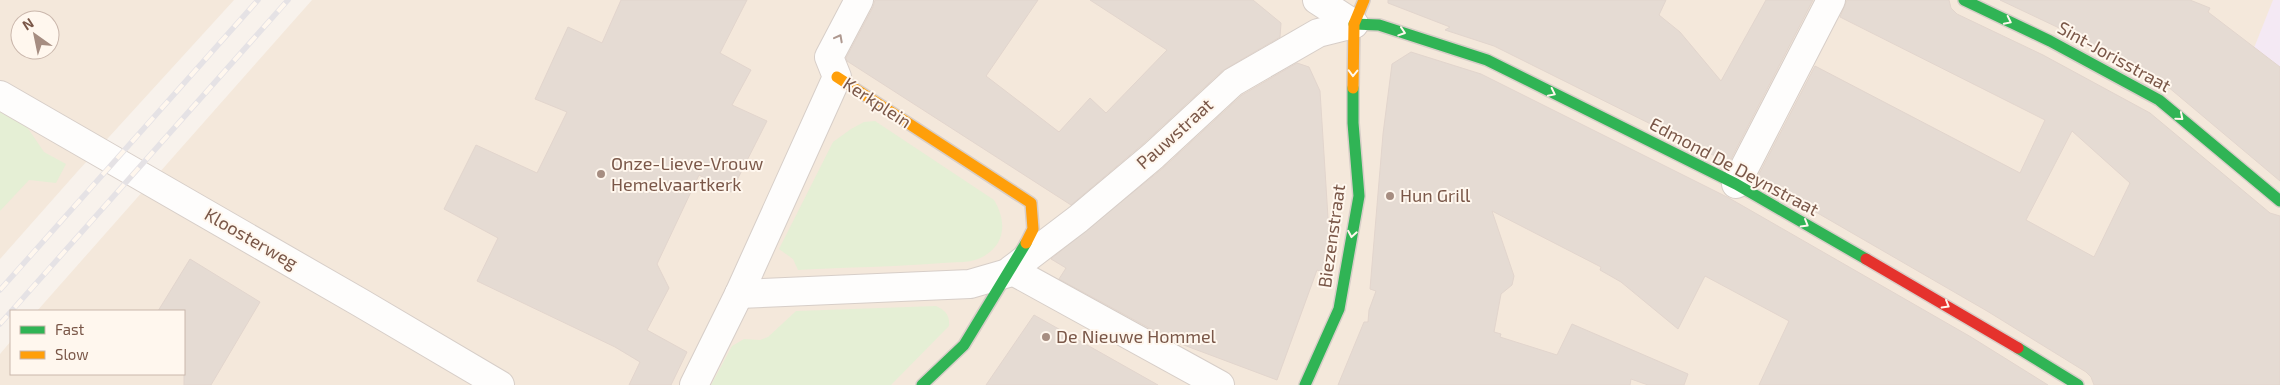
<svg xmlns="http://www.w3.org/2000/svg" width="2280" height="385" viewBox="0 0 2280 385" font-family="'Exo 2',sans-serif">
	<rect width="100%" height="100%" fill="#f8f2ec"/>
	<g fill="#f4e8db" fill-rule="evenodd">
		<path d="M0 0H234L77 172 0 259ZM20 20H50V50H20Z"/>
		<path d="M312 0H2280V385H0V354L11 341V374H184V311H37Z"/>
	</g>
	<path fill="#f4e9f4" d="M2273 0H2280V68L2254 48Z"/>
	<g fill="#e5efd5">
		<path d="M0 112 27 127 44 152 66 164 56 183 29 180 0 211Z"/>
		<path d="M875 121 994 200C1008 223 1005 248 978 259 968 263 954 262 943 263 895 267 847 267 798 270L793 259 779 249 833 142 851 129 864 122Z"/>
		<path d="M936 306C945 310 950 315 949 326L891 385H711L732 346 744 339 760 340 768 337 796 311Z"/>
	</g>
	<g fill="#e5dbd3" stroke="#e2d5cd" fill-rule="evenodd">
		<path d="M621 0H747L720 53 751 70 732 105 767 121 731 192 699 175 657 264 669 288 647 330 687 352 671 385H629L640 362 615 347 477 281 498 238 444 209 476 145 537 173 567 112 535 99 568 27 602 43Z"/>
		<path d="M875 0H1038L986 76 1059 132 1090 98 1106 113 1167 50 1090 0H1253L1281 23 1280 37 1222 71 1143 144 1071 205 847 61 846 58 873 7Z"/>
		<path d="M1388 0H1666L1659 15 1680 32 1721 81 1766 0H1813L1729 163 1494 46 1445 30 1450 27 1388 3Z"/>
		<path d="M1847 0H1949L1951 8 1957 14 2043 55 2150 113 2270 213 2280 216V385H2094L2091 377 2086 372 1987 311 1757 178 1815 66 2020 173 2045 120 1840 17ZM2072 131 2130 183 2094 257 2026 220Z"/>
		<path d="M2000 0H2190L2210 8 2208 12 2280 67V181L2167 86 2057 27Z"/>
		<path d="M1411 52 1481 74 1729 198 1971 337 2048 385H1759L1789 321 1705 276 1678 329 1621 282 1600 270 1601 267 1492 211 1514 276 1512 285 1501 294 1494 332 1501 334 1500 337 1557 355 1572 324 1688 374 1684 385H1648L1631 379 1630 385H1338L1364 322H1368L1369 310 1376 291 1370 289 1383 134 1392 64Z"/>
		<path d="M1297 63 1309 67 1320 91 1331 265 1329 274 1317 270 1277 380 1173 341 1059 279 1066 268 1051 259 1163 168 1242 95Z"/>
		<path d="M190 259 260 302 211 385H184V311H158Z"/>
		<path d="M1034 315 1158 385H986Z"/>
	</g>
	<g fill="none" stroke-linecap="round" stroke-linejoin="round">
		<defs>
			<g id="street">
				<path d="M1317 0 1354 24"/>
				<path d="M0 95 361 303 500 385"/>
				<path d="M1736 184 1831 0"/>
				<path d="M739 294 970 284 1008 273"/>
				<path d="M694 385 739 294 837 77 829 57 859 0"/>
				<path d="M1220 385 1011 270 1078 219 1153 156 1233 82 1318 33 1354 24"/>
			</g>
			<g id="fast">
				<path d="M1964 0 2050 41 2159 100 2280 201"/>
				<path d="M1354 24 1379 25 1487 60 1736 184 1866 259"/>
				<path d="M2018 348 2078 385"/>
				<path d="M922 385 964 345 1026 243"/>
				<path d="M1305 385 1339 309 1359 196 1353 123V88"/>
			</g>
			<g id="slow">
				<path d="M837 77 1031 203 1033 229 1026 243"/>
				<path d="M1353 88 1354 24 1364 0"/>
			</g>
			<path id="jam" d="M1866 259 2018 348"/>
		</defs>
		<use href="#street" stroke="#d7cec8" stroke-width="30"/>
		<use href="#fast" stroke="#d8cec8" stroke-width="14"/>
		<use href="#slow" stroke="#d8cec8" stroke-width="14"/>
		<use href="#jam" stroke="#d8cec8" stroke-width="14"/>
		<use href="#street" stroke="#fefdfc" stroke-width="28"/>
		<use href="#fast" stroke="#30b455" stroke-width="11"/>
		<use href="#slow" stroke="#ff9f0a" stroke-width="11"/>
		<use href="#jam" stroke="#e5322d" stroke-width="11"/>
		<defs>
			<g id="rail">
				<path d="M0 290 258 0"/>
				<path d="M0 324 288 0"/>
			</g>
		</defs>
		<use href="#rail" stroke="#e5e2e5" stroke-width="5.5"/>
		<use href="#rail" stroke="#fff7ee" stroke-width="4" stroke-dasharray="11" stroke-linecap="butt"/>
	</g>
	<defs><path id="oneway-chevron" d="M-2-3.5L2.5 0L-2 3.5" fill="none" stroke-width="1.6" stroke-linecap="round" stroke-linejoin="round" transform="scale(1.25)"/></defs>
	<g stroke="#fff7ee">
		<use href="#oneway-chevron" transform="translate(2008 21) rotate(26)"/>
		<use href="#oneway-chevron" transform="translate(1402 32) rotate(18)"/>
		<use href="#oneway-chevron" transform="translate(1353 73) rotate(91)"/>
		<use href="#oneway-chevron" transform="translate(1552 93) rotate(26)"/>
		<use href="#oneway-chevron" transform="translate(2180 117) rotate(40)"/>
		<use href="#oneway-chevron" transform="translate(1805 224) rotate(30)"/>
		<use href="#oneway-chevron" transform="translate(1352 234) rotate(100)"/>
		<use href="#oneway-chevron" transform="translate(1946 305) rotate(30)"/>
	</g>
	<use stroke="#af9990" href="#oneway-chevron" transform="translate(839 38) rotate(-62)"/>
	<g fill="#a68d81" stroke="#fff7ee" stroke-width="2">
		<circle cx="601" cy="174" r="5"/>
		<circle cx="1390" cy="196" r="5"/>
		<circle cx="1046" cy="337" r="5"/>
	</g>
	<g text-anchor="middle" stroke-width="4" stroke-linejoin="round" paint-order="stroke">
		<g font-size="18" fill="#7a5748" stroke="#fff7ee">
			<text transform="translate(2114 57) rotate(29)" y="6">Sint-Jorisstraat</text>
			<text transform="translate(877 103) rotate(33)" y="6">Kerkplein</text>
			<text transform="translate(1175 134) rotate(-42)" y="6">Pauwstraat</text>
			<text transform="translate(1734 167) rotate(28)" y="6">Edmond De Deynstraat</text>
			<text transform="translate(1332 236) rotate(-82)" y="6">Biezenstraat</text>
			<text transform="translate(251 239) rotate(30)" y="6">Kloosterweg</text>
		</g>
		<g font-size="18" fill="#7a5748" stroke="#fff7ee" text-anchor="start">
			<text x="611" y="170">Onze-Lieve-Vrouw<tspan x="611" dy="21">Hemelvaartkerk</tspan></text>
			<text x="1400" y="202">Hun Grill</text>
			<text x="1056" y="343">De Nieuwe Hommel</text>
		</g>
	</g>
	<rect x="10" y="310" width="175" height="65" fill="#fff7ee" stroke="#cab7ac"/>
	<rect x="20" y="326" width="25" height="8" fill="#30b455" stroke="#cab7ac"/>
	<text x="55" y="335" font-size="15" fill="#7a5748">Fast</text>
	<rect x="20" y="351" width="25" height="8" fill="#ff9f0a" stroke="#cab7ac"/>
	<text x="55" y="360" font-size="15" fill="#7a5748">Slow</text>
	<g transform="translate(35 35) rotate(327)"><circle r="24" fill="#fff7ee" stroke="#cab7ac"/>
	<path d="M0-4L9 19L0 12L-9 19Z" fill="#a68d81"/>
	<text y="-8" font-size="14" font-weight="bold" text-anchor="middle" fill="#7a5748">N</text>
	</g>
</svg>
